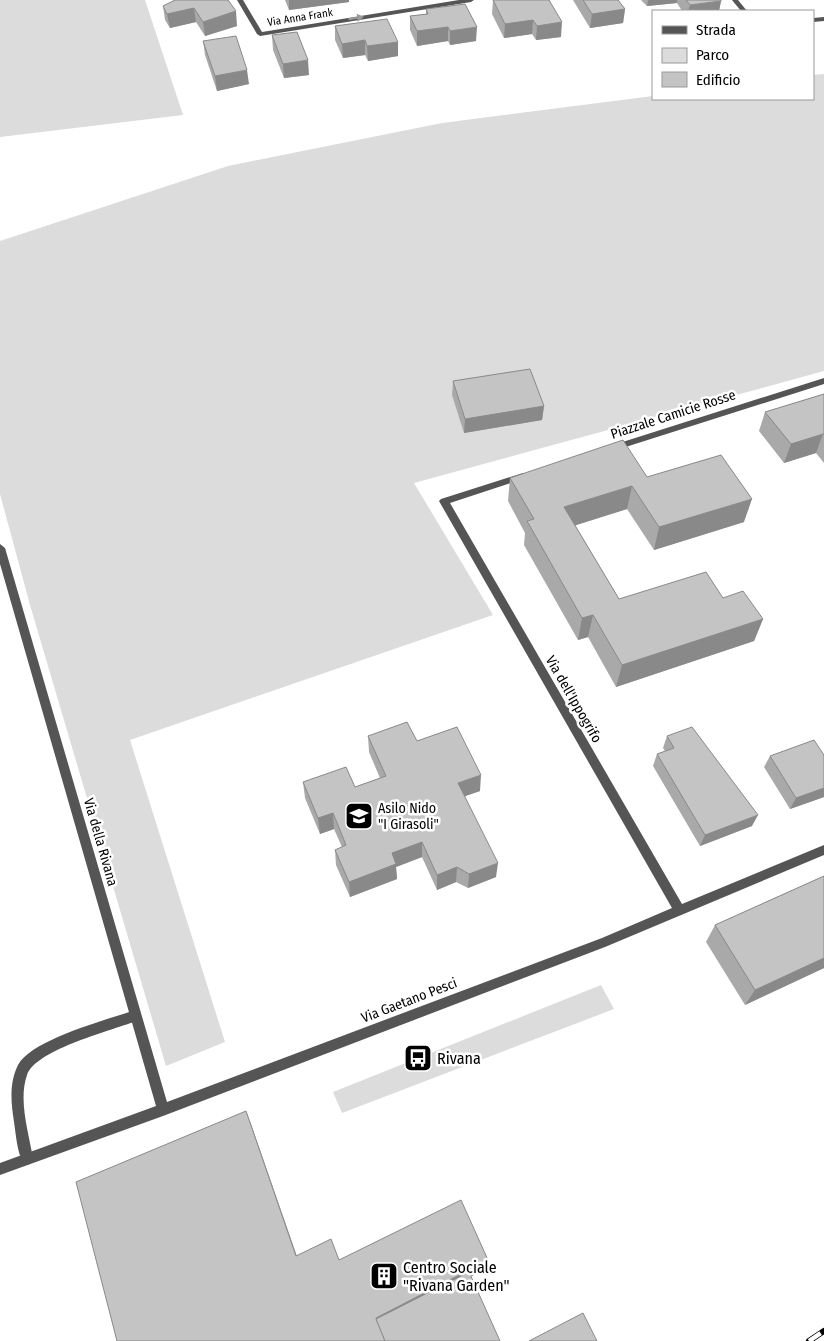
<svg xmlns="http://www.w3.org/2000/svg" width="824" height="1341" viewBox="0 0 824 1341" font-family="'Fira Sans Condensed',sans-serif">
	<rect width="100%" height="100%" fill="#fff"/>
	<g fill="#dcdcdc">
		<path d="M0 0H145L183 115 0 137Z"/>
		<path d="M824 74V371L414 483 493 615 130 740 225 1042 166 1066 30 605 0 494V241L228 166 442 123 653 96V99H813V75Z"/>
		<path d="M601 985 614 1009 342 1113 333 1092Z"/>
	</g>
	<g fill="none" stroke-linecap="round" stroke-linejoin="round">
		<path fill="#555" fill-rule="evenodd" d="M135 1010 139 1012 141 1016 139 1020C114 1030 36 1049 27 1075 18 1101 29 1133 33 1159L31 1163 27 1165 23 1163C17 1151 16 1135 14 1122 11 1103 9 1083 18 1065 32 1039 107 1020 135 1010Z"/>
		<g fill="#555" fill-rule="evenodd">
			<path d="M237 0H243L262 32 459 0H474L471 2 260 36 257 34Z"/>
			<path d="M732 0H738L747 11H741Z"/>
			<path d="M824 17V21L813 22V18Z"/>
			<path d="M824 378V384L613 451 609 448 610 446Z"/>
			<path d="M523 473 526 474 527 476 526 478 450 503 682 904 824 845V855L605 947 163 1116 0 1175V1163L156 1106 0 564V544L5 548 167 1102 602 938 672 908 439 501 441 499Z"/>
		</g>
		<defs>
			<path id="rail" d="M809 1341 824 1331"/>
		</defs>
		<use href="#rail" stroke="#000" stroke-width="6"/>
		<use href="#rail" stroke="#fff" stroke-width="4.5" stroke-dasharray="14" stroke-linecap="butt"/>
	</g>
	<g fill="#a9a9a9">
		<path d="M175 0 237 26 205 36 196 22 170 28 165 20 163 6Z"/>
		<path d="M285 0H349V2L289 10Z"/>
		<path d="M493 0H549L561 37 536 40 532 34 504 38 492 14Z"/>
		<path d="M573 0H618L625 9 623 23 590 28Z"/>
		<path d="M641 0H721V1L719 11H682L677 3 647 6Z"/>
		<path d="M426 9 476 41 450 45 448 41 417 46 410 30V16L426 14Z"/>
		<path d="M335 26 398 56 368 61 365 55 343 58 335 40Z"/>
		<path d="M272 35 309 75 284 78 273 50Z"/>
		<path d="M203 41 249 84 217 91 205 55Z"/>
		<path d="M453 381 544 406 542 420 464 433 452 395Z"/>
		<path d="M824 394V463L816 453 784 463 759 431 765 412Z"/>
		<path d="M647 477 744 522 654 550 627 509 575 525 619 599 723 598 763 619 754 641 616 687 588 637 578 640 524 545 525 533 508 501 510 478Z"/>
		<path d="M368 736 417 741 480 791 465 796 496 877 468 888 456 882 437 890 422 857 396 867 397 879 350 897 336 865 335 850 342 847 334 829 320 834 305 798 303 782 355 787 380 778 369 752Z"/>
		<path d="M667 736 752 826 700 846 653 766 657 754 665 751 663 748Z"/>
		<path d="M824 755V797L790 809 764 767 770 756Z"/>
		<path d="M824 876V968L745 1005 706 942 715 925Z"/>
	</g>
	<g fill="#898989">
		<path d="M289 0H349V2L289 10Z"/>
		<path d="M648 0H677V3L647 6Z"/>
		<path d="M721 1 719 11H688L690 5Z"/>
		<path d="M194 8 196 22 170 28 167 14Z"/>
		<path d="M625 9 623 23 590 28 592 14Z"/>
		<path d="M236 11 237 26 205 36 203 22Z"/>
		<path d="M533 20 532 34 504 38 505 24Z"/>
		<path d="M562 22 561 37 536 40 537 26Z"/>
		<path d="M448 27V41L417 46V31Z"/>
		<path d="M477 27 476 41 450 45V31Z"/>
		<path d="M365 40V55L343 58 342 44Z"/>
		<path d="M398 42V56L368 61 367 46Z"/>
		<path d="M308 60 309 75 284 78 283 64Z"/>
		<path d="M247 70 249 84 217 91 215 76Z"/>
		<path d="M544 406 542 420 464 433 465 419Z"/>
		<path d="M823 434 816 453 784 463 791 444Z"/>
		<path d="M632 486 627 509 561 530 564 507Z"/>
		<path d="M752 499 744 522 654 550 659 527Z"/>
		<path d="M593 615 588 637 578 640 582 618Z"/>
		<path d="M763 619 754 641 616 687 622 665Z"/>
		<path d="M481 775 480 791 457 799 458 783Z"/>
		<path d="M824 788V797L790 809 796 798Z"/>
		<path d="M333 813 334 829 320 834 318 818Z"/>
		<path d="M758 815 752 826 700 846 705 835Z"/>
		<path d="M422 842V857L396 867 397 879 350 897 349 882 392 853Z"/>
		<path d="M498 863 496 877 468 888 469 874Z"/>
		<path d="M457 867 456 882 437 890V875Z"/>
		<path d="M824 958V968L745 1005 755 990Z"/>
		<path d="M246 1111 251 1124 300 1265 296 1256Z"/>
		<path d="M488 1260 486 1269 378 1324 376 1318Z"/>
	</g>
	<g fill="#c4c4c4" stroke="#898989">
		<path d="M175 0H228L236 11 203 22 194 8 167 14 163 6Z"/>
		<path d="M493 0H549L562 22 537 26 533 20 505 24Z"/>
		<path d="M583 0H618L625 9 592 14Z"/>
		<path d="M686 0H721V1L690 5Z"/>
		<path d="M465 4 477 27 450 31 448 27 417 31 410 16 428 14 426 9Z"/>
		<path d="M387 19 398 42 367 46 365 40 342 44 335 26Z"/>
		<path d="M297 32 308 60 283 64 272 35Z"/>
		<path d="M236 36 247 70 215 76 203 41Z"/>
		<path d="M530 369 544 406 465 419 453 381Z"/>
		<path d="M824 394V434H823L791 444 765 412Z"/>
		<path d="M623 440 647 477 721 455 752 499 659 527 632 486 564 507 619 599 706 572 723 598 743 591 763 619 622 665 593 615 582 618 527 521 534 519 510 478Z"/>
		<path d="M407 722 417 741 457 727 481 775 458 783 498 863 469 874 457 867 437 875 422 842 392 853 396 864 349 882 335 850 346 845 333 813 318 818 303 782 346 767 355 787 386 776 368 736Z"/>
		<path d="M692 727 758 815 705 835 657 754 674 748 667 736Z"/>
		<path d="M814 740 824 755V788L796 798 770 756Z"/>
		<path d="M824 876V958L755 990 715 925Z"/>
		<path d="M246 1111 296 1256 331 1239 339 1260 461 1200 488 1260 376 1318 385 1341H117L76 1182Z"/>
		<path d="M469 1272 500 1341H385L376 1319Z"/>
		<path d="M583 1313 597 1341H529Z"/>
	</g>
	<defs><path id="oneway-solid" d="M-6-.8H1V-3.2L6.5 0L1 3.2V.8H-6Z" transform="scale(1.25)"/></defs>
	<use fill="#999" href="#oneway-solid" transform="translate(356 18) rotate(-9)"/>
	<defs>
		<symbol id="school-square" viewBox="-11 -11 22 22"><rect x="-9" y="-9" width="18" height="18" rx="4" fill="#000" stroke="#fff"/><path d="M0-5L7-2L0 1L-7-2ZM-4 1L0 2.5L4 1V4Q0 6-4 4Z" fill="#fff"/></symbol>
		<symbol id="bus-square" viewBox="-11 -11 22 22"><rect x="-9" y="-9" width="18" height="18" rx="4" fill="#000" stroke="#fff"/><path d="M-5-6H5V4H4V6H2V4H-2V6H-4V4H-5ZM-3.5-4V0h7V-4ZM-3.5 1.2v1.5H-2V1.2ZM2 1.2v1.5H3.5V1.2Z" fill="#fff"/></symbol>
		<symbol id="building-square" viewBox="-11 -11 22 22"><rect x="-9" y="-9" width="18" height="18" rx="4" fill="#000" stroke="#fff"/><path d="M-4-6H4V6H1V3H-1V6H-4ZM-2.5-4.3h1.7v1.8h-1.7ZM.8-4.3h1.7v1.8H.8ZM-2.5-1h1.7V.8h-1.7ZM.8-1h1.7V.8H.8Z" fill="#fff"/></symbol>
	</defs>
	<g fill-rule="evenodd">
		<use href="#school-square" x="343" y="800" width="32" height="32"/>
		<use href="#bus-square" x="402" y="1042" width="32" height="32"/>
		<use href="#building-square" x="368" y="1260" width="32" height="32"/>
	</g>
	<g text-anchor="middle" stroke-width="5" stroke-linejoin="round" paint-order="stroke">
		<g font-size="11" fill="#000" stroke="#fff">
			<text transform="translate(300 17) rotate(-9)" y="4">Via Anna Frank</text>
		</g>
		<g font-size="14" fill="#000" stroke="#fff">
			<text transform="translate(673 414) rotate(-18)" y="5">Piazzale Camicie Rosse</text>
			<text transform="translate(574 699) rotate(60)" y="5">Via dell'Ippogrifo</text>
			<text transform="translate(101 842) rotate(74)" y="5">Via della Rivana</text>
			<text transform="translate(409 1000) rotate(-21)" y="5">Via Gaetano Pesci</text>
		</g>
		<g font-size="14" fill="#000" stroke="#fff" text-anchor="start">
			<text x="378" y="813">Asilo Nido<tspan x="378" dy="16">"I Girasoli"</tspan></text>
		</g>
		<g font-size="16" fill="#000" stroke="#fff" text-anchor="start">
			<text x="437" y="1064">Rivana</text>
			<text x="403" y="1273">Centro Sociale<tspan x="403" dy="18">"Rivana Garden"</tspan></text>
		</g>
	</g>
	<rect x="652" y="10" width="162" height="90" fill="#ffffff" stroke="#999999"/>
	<rect x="662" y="26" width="25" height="8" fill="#555555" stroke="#999999"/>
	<text x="696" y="35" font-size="15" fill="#000000">Strada</text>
	<rect x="662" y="48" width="25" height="15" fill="#dcdcdc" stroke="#999999"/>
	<text x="696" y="60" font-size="15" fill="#000000">Parco</text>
	<rect x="662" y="72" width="25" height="15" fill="#c4c4c4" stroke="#999999"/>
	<text x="696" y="85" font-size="15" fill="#000000">Edificio</text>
</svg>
